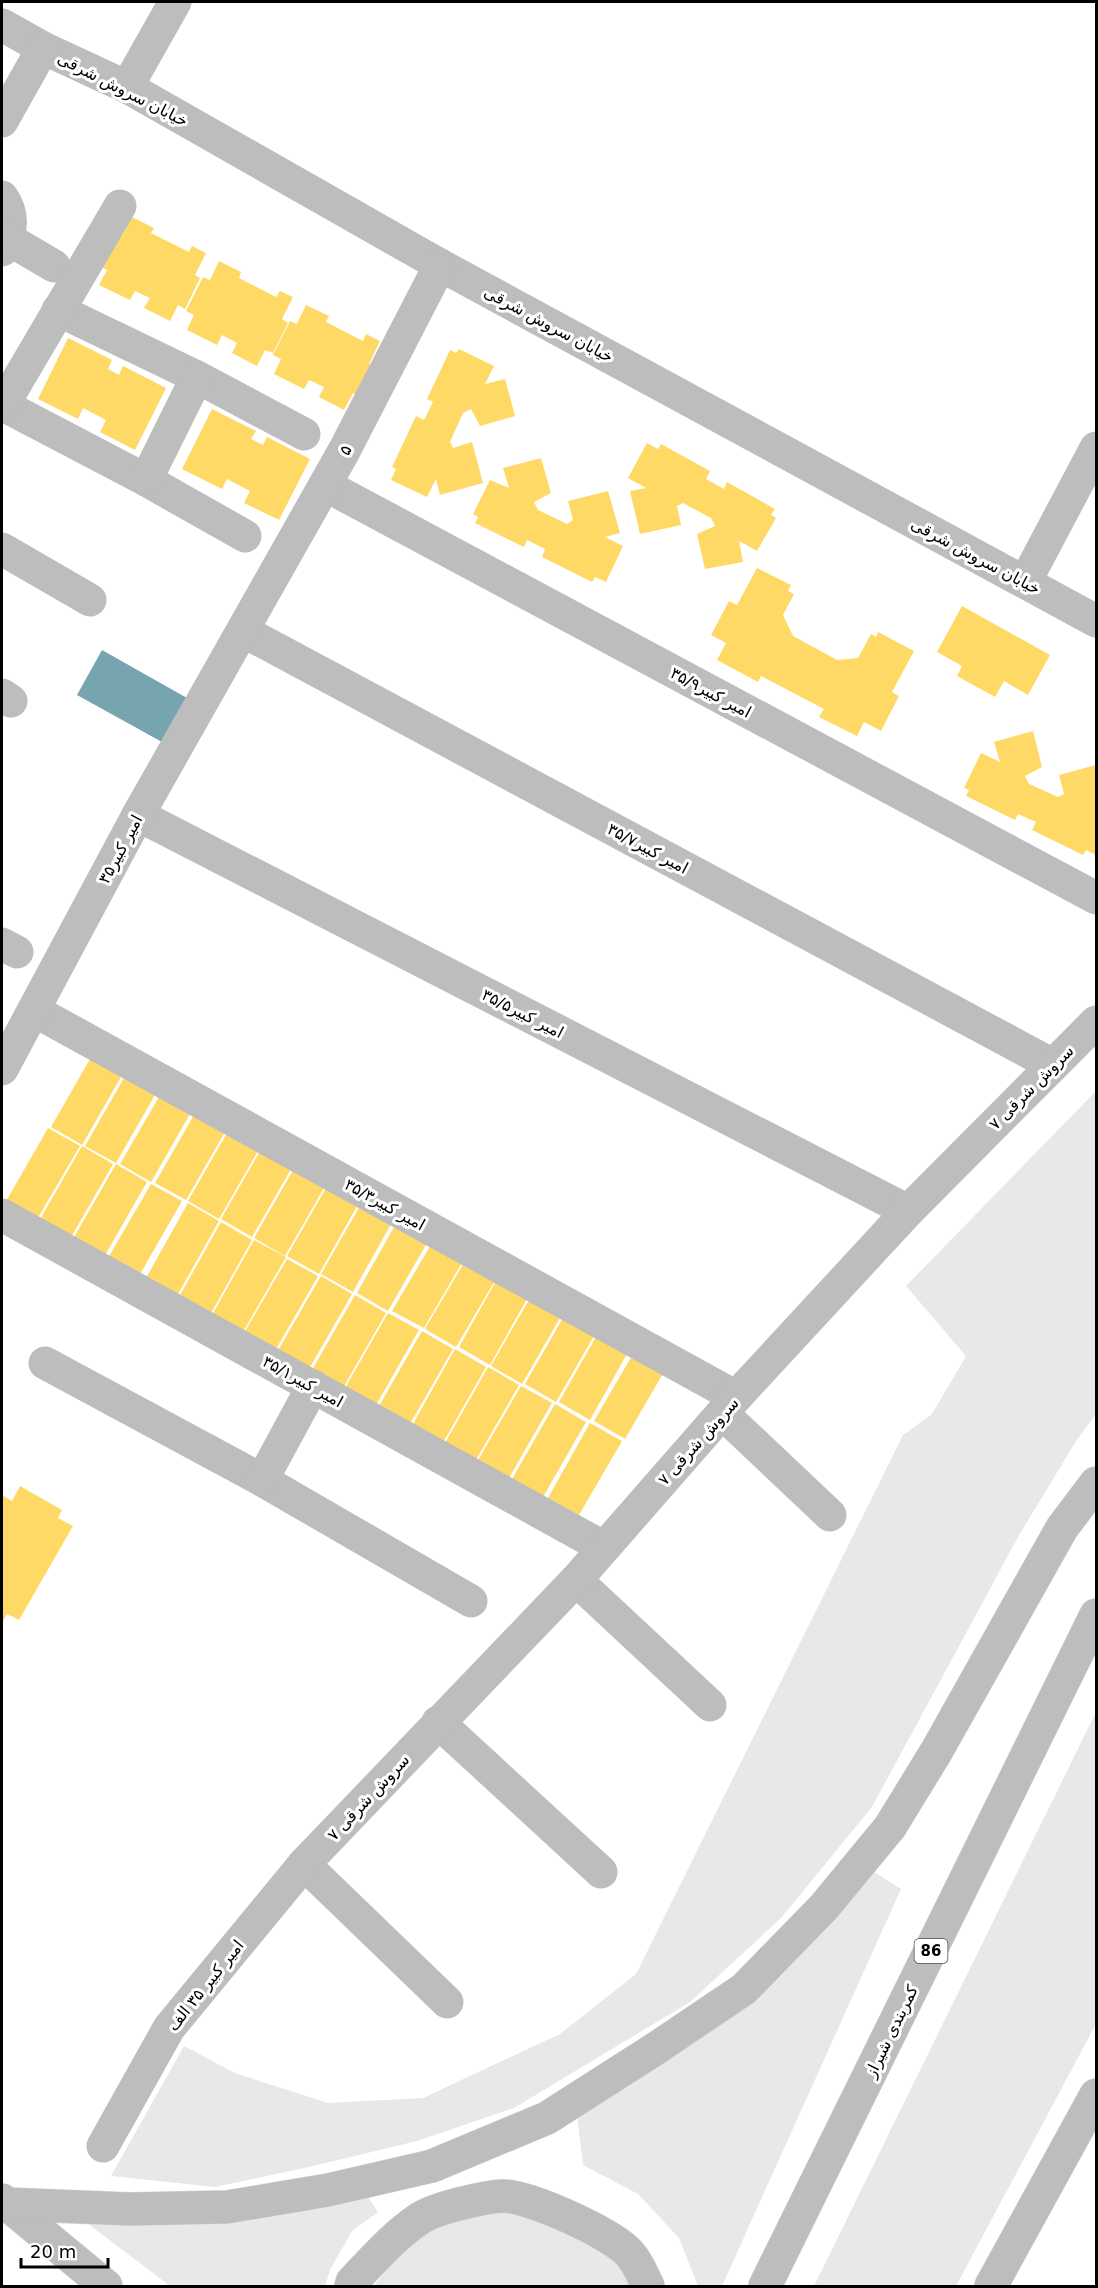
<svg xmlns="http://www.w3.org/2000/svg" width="1098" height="2288" viewBox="0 0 1098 2288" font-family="'DejaVu Sans',Vazirmatn,sans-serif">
	<rect width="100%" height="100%" fill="#fff"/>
	<g fill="#e8e8e8">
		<path d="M1096 1091V1414L1076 1441 1018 1537 872 1807 781 1918 690 2002 514 2108 417 2141 313 2166 215 2187 111 2176 184 2046 235 2073 328 2103 423 2098 560 2034 636 1974 903 1435 932 1414 966 1356 906 1286Z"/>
		<path d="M1096 1712V2024L956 2286H814Z"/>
		<path d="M868 1868 901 1889 722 2286H698L679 2238 638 2194 583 2165 576 2107Z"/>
		<path d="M364 2191 378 2212 352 2231 330 2270 325 2286H170L83 2220 143 2225 233 2216Z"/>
		<path d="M531 2210 616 2252 641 2286H374L402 2249 442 2218Z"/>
	</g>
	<g fill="#ffd966">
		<path d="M132 217 154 228 151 233 189 252 192 246 206 253 195 275 200 278 185 309 178 305 170 321 144 308 150 298 135 291 130 300 99 285 107 270 99 266 116 232 122 236Z"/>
		<path d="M219 261 241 272 239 278 276 297 280 291 293 297 282 319 288 323 273 353 265 350 257 366 232 353 237 343 222 335 217 345 187 330 194 315 186 311 203 277 210 280Z"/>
		<path d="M306 305 329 316 326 322 363 341 366 334 380 341 369 364 375 367 360 397 353 393 344 410 319 397 324 387 309 380 304 389 274 374 281 359 273 355 290 321 297 324Z"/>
		<path d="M68 338 112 360 108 369 119 375 123 366 166 388 135 450 100 432 106 420 83 408 78 419 38 399Z"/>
		<path d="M459 349 494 366 485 384 505 379 515 416 480 426 471 409 463 413 450 442 453 448 472 442 483 483 440 495 436 479 427 497 391 480 396 469 392 467 416 416 424 420 433 402 427 399 450 350 456 353Z"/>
		<path d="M212 409 256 431 251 439 263 445 267 437 310 459 279 520 244 503 250 491 227 479 222 489 182 469Z"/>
		<path d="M647 443 658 449 661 444 710 471 706 479 724 489 727 482 775 509 771 515 776 518 757 551 739 541 743 562 705 569 697 534 715 526 711 518 683 503 677 506 681 525 640 534 630 491 646 488 628 478Z"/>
		<path d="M541 458 551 493 534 502 538 510 567 524 573 520 568 501 608 491 620 533 605 537 623 546 606 582 595 577 592 582 542 557 545 549 527 540 524 547 475 523 478 517 473 514 490 480 509 488 503 468Z"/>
		<path d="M757 568 791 585 788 591 794 594 783 615 793 636 837 660 858 658 871 634 876 637 878 632 914 651 892 692 899 696 881 731 864 722 857 736 819 717 824 709 761 676 758 682 717 660 726 643 711 635 729 601 737 605Z"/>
		<path d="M962 606 1050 655 1028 695 1004 681 995 697 957 676 962 666 937 652Z"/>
		<path d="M1033 731 1042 767 1025 776 1029 784 1058 797 1064 794 1059 775 1096 765V855L1086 850 1083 855 1032 830 1036 822 1018 814 1015 820 966 796 969 790 964 788 981 753 1000 762 994 742Z"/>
		<path d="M94 1052 125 1070 82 1145 51 1127Z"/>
		<path d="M128 1071 159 1088 116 1163 85 1146Z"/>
		<path d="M163 1090 194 1107 151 1182 120 1164Z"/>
		<path d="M198 1108 229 1125 186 1200 155 1183Z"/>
		<path d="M231 1126 262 1144 219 1219 188 1201Z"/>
		<path d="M48 1128 80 1146 36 1221 5 1203Z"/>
		<path d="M264 1144 295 1162 252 1237 221 1219Z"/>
		<path d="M82 1146 113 1164 70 1239 39 1221Z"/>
		<path d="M297 1163 328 1181 285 1256 254 1238Z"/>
		<path d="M116 1164 147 1182 104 1257 73 1239Z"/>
		<path d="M330 1181 361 1199 319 1274 287 1256Z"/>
		<path d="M151 1184 182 1201 139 1276 108 1258Z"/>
		<path d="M364 1199 395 1217 353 1292 321 1274Z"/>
		<path d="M188 1203 219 1221 177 1296 146 1278Z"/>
		<path d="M399 1218 431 1236 388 1311 357 1293Z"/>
		<path d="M221 1222 252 1240 210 1315 179 1297Z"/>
		<path d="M436 1236 467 1254 424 1328 392 1311Z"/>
		<path d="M254 1240 286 1257 243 1332 212 1315Z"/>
		<path d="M469 1254 500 1272 456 1347 425 1329Z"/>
		<path d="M287 1259 318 1276 275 1351 244 1333Z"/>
		<path d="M501 1272 532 1290 490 1365 459 1347Z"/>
		<path d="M321 1276 352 1294 309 1369 277 1352Z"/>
		<path d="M534 1291 565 1309 522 1384 491 1366Z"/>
		<path d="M355 1295 386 1313 343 1388 312 1370Z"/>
		<path d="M568 1309 599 1327 556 1402 525 1384Z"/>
		<path d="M388 1313 419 1330 376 1405 345 1388Z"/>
		<path d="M601 1328 632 1345 590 1420 559 1402Z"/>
		<path d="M422 1331 453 1349 410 1424 379 1406Z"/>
		<path d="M637 1347 668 1365 625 1439 594 1421Z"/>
		<path d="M455 1349 486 1367 444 1441 413 1424Z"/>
		<path d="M488 1367 519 1385 476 1460 445 1443Z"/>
		<path d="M521 1386 552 1403 509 1478 478 1460Z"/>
		<path d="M555 1404 586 1422 543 1497 512 1479Z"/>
		<path d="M590 1423 622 1441 579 1515 548 1498Z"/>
		<path d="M20 1486 62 1510 58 1518 73 1526 19 1620 7 1614 2 1623V1495L12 1501Z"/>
	</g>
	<path fill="#76a5af" d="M102 650 187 698 162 742 77 695Z"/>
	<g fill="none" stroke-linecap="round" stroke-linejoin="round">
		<defs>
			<path id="major" d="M2 2200 106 2286"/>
			<g id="highway">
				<path d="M6 2204 130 2209 227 2207 328 2190 432 2166 547 2118 655 2049 744 1989 824 1907 890 1827 936 1752 1062 1528 1096 1483"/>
				<path d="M351 2286 352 2282C373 2260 394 2236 419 2219 435 2208 484 2197 503 2196 530 2196 613 2234 630 2254 638 2263 643 2276 648 2286"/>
				<path d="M765 2286 1096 1615"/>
				<path d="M991 2286 1096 2095"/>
			</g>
		</defs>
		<use href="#major" stroke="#dbdbdb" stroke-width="34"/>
		<use href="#highway" stroke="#dbdbdb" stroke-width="34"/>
		<g stroke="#bdbdbd" stroke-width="33">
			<path d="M2 25 43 48 127 87 440 265 1096 621"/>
			<path d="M127 87 175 2"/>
			<path d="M2 121 43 48"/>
			<path d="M2 197C14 214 12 232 2 250"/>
			<path d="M8 239 54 266"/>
			<path d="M58 310 197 377 304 434"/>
			<path d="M3 405 146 480 245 536"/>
			<path d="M2 407 120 206"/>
			<path d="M146 480 197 377"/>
			<path d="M325 485 1096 898"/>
			<path d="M2 549 90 600"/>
			<path d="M1025 582 1096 448"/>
			<path d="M243 631 1053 1065"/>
			<path d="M2 695 11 701"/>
			<path d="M138 815 908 1211"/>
			<path d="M2 944 17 952"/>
			<path d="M35 1011 736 1397"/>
			<path d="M2 1069 138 815 344 451 440 265"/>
			<path d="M2 1215 603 1547"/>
			<path d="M45 1363 262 1480 471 1601"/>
			<path d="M722 1413 830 1515"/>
			<path d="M262 1480 313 1386"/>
			<path d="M576 1580 710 1705"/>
			<path d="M438 1722 601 1872"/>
			<path d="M304 1864 447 2002"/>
			<path d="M103 2146 169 2028 304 1864 576 1580 736 1397 908 1211 1096 1022"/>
		</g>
		<use href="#major" stroke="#bdbdbd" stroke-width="33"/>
		<use href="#highway" stroke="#bdbdbd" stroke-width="33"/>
	</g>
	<g text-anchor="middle" stroke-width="6" stroke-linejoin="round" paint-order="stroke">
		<rect fill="#fff" stroke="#4c4c4c" stroke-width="1.5" x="914.5" y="1939" width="33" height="24" rx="4.5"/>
		<g font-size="15" font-weight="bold" fill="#000">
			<text x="931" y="1956">86</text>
		</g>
		<g font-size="16" fill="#000" stroke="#fff">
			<text transform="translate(123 89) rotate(27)" y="6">خیابان سروش شرقی</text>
			<text transform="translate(549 324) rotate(28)" y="6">خیابان سروش شرقی</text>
			<text transform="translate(345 450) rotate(-62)" y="6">۵</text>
			<text transform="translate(976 556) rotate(28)" y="6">خیابان سروش شرقی</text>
			<text transform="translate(711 692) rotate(28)" y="6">امیر کبیر۳۵/۹</text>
			<text transform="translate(648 848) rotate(28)" y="6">امیر کبیر۳۵/۷</text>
			<text transform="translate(120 849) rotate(-62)" y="6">امیر کبیر۳۵</text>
			<text transform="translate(523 1013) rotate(27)" y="6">امیر کبیر۳۵/۵</text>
			<text transform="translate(1031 1087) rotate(-45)" y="6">سروش شرقی ۷</text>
			<text transform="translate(385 1204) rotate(29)" y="6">امیر کبیر۳۵/۳</text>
			<text transform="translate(303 1381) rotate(29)" y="6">امیر کبیر۳۵/۱</text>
			<text transform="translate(698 1441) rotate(-48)" y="6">سروش شرقی ۷</text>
			<text transform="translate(368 1797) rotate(-47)" y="6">سروش شرقی ۷</text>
			<text transform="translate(205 1985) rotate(-51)" y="6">امیر کبیر ۳۵ الف</text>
			<text transform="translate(891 2031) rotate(-64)" y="6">کمربندی شیراز</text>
		</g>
	</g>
	<rect width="1098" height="2288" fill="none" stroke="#000000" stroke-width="6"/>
	<path d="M21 2258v9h87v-9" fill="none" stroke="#000000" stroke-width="3"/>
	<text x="30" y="2258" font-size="18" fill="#000000" stroke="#ffffff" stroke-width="4.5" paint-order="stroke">20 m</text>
</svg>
